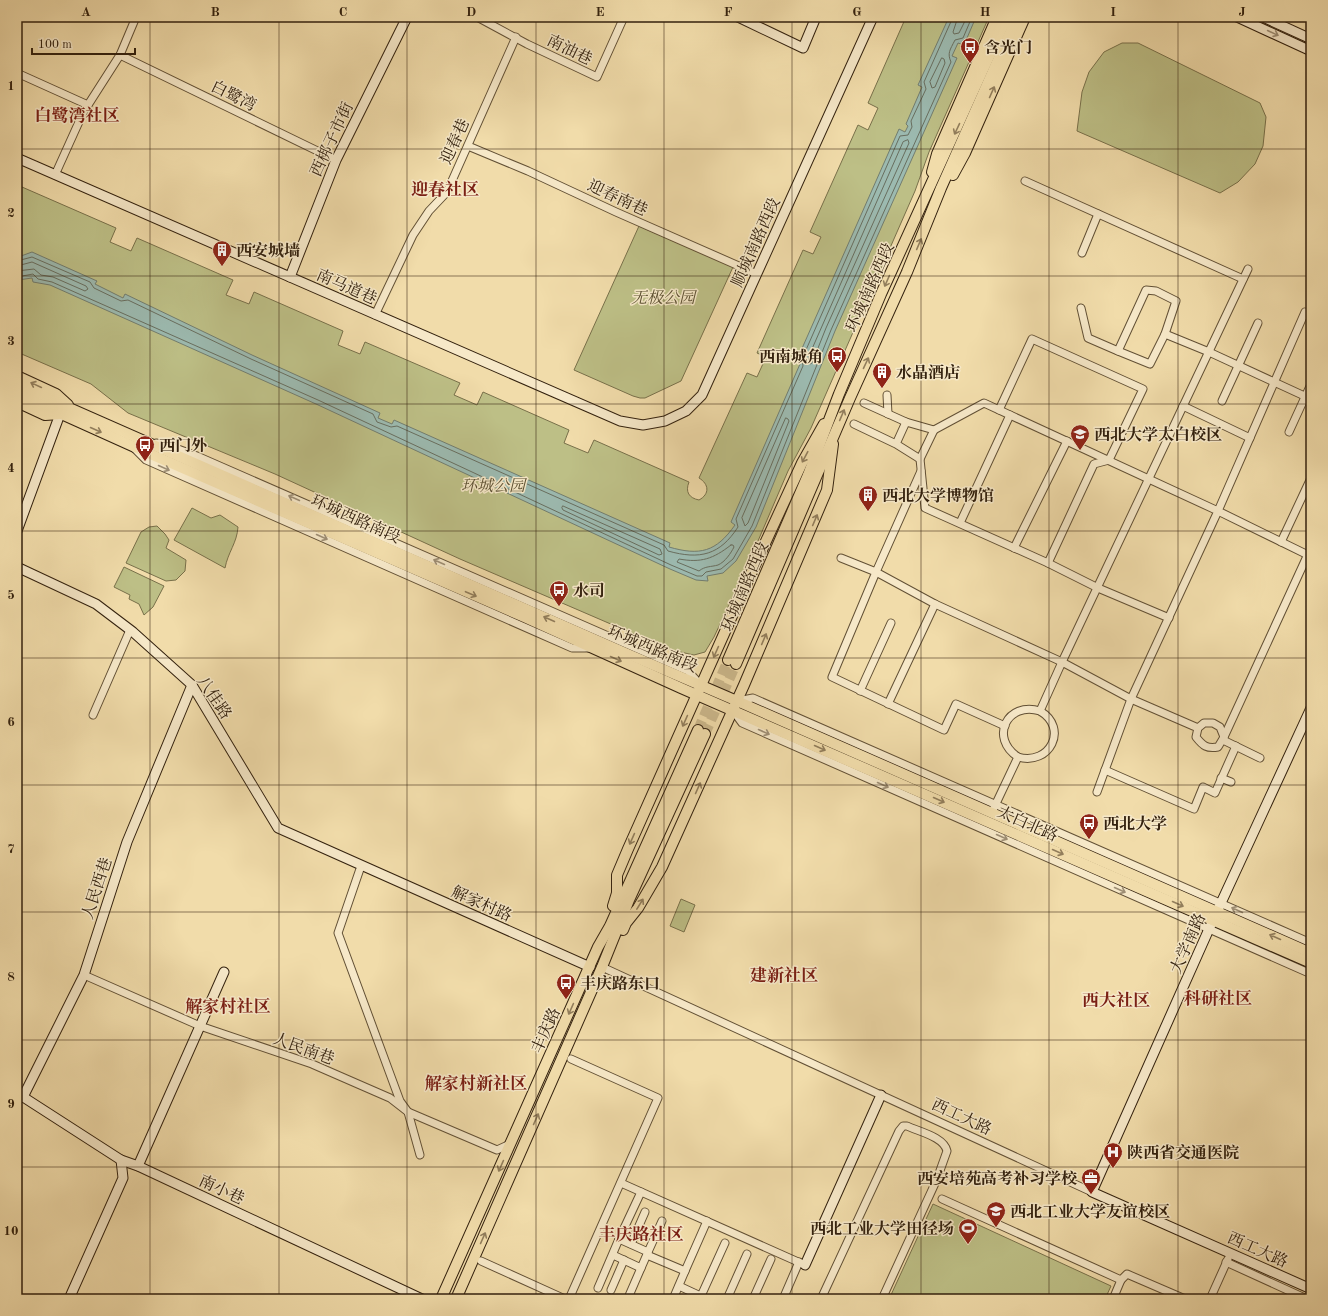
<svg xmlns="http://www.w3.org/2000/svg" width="1328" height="1316" viewBox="0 0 1328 1316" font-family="'Old Standard TT','Noto Serif SC',serif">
	<rect width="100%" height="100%" fill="#f1dcaa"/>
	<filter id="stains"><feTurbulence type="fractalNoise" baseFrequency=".005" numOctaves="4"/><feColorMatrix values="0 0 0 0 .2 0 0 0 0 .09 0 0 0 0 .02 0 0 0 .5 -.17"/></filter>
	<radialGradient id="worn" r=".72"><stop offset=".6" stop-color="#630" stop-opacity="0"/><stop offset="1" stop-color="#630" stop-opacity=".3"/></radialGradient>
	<g fill="#bdbf86" stroke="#78704a">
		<path d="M906 17H989L929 152 915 191 811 428 788 471 749 562 714 637 705 652 694 655 671 650 460 559 275 474 128 413 91 384 17 352V199L22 187 116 228 110 242 131 251 137 238 233 280 226 295 249 304 254 292 343 331 338 345 360 354 365 342 460 383 454 395 477 405 483 392 569 430 564 443 588 453 594 440 689 482C685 492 689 498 699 500 710 494 709 484 699 478L747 373 757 377 766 357 757 353 803 250 813 254 821 237 810 232 858 125 868 130 878 108 868 103Z"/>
		<path d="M1122 43H1138L1260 103 1266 117 1263 146 1255 164 1238 182 1220 193 1077 131 1082 92 1089 72 1104 52Z"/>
		<path d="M639 226 733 267 681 381 645 398H640L633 396 574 370Z"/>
		<path d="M192 508 211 518 220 515 238 527C237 543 228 552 225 568L174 540Z"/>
		<path d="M157 526 165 534 169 540 166 548 186 560 185 571 176 580 166 581 126 563 141 532 149 527Z"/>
		<path d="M124 567 164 586 153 607 144 615 139 604 129 599 130 595 114 587Z"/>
		<path d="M681 899 695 905 684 932 670 926Z"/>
		<path d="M933 1204 1111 1286 1105 1299H890V1297Z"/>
	</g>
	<path fill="#9cbab0" stroke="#727d6f" d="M949 17H976L964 45 958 43 952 56 957 58 835 331 756 527 736 561 723 573 707 576 708 581 696 580 670 569 316 404 50 285 33 282 32 278 18 280 17 285V258L21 256 32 252 97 281 95 284 123 298 125 294 252 355 380 413 378 418 392 424 394 420 670 543 669 547C700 556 716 552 735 525L731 522 800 364 796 362 899 129 905 132 908 126 906 124 922 87 918 85Z"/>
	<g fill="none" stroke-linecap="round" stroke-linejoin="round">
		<g stroke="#686e5f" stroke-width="1">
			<path d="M958 17 953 32 954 34 959 33 967 17"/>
			<path d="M942 58 944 59 945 63 935 87 932 88 930 82Z"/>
			<path d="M908 140 909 143 826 328 812 363 810 364 808 358 903 142Z"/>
			<path d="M17 261 32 257 90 282 94 288 121 301 128 300 251 359 373 414 377 422 391 427 397 426 664 545 668 551C700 560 720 555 738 527L736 519 803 366 802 359 900 136 908 135 912 127 911 121 926 89 924 82 953 17"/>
			<path d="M17 266 32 262 86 286 88 289 85 291 53 277 41 275 34 269 17 271"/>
			<path d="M17 277 33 274 38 279 52 282 318 400 671 565 697 576H702L706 572 721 569 733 559 752 526 831 330 951 62C947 53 950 50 955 40L963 38 972 17"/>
			<path d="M786 418 788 419 789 421 748 523 745 526 742 518Z"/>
			<path d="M563 506 660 549 662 554 659 555 563 510 562 508Z"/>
			<path d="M731 545H733L734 547C731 553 725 562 718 565 711 567 705 566 699 571L677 562 679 559C701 563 713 559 731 545Z"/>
		</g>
		<g stroke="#cbb78b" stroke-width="10" stroke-dasharray="10 5" stroke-linecap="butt">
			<path d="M698 730 728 660"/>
			<path d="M705 734 736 664"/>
		</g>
		<defs>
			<g id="street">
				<path d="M477 17 527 44 597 77 624 17"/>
				<path d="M120 55 336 160"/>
				<path d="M17 73 88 105 83 113 55 175"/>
				<path d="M88 105 120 55 136 17"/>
				<path d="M468 146 528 171 616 212 757 274"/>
				<path d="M1025 181 1243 279"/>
				<path d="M1082 253 1098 214"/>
				<path d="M1081 308 1088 338 1118 351 1150 364 1165 334 1209 352 1311 399"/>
				<path d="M1305 312 1218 511 1308 555"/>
				<path d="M375 315 413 235 429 211 447 192 516 37"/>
				<path d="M1118 351 1146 290 1156 291 1176 301 1165 334"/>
				<path d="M887 395 888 414"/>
				<path d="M1222 401 1258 323"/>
				<path d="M864 403 906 422"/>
				<path d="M1183 406 1250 438"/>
				<path d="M999 410 1032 339 1143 389 1109 460 1094 464 1048 563"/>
				<path d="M854 424 896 444 906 422 934 430 920 459 896 444"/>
				<path d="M934 430 984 403 1218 511 1131 699 1062 662 1040 711C1007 701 989 738 1018 757L992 812"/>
				<path d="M1289 432 1311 384"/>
				<path d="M156 443 167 445 197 456 688 671 699 683"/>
				<path d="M135 449 146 460 572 648H589"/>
				<path d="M920 459 925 508 1048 563 1098 588 1169 618"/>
				<path d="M921 471 876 572 935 604 1062 662 1248 269"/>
				<path d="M960 523 1010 415"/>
				<path d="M1281 542 1311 478"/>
				<path d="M1014 548 1067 441"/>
				<path d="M841 558 876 572 832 677 944 730 956 704 1005 726"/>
				<path d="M860 691 891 623"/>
				<path d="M737 701 753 698 1311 943"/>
				<path d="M888 704 935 604"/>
				<path d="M734 712 742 723 1311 974"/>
				<path d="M93 715 130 630"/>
				<path d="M1224 737 1309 552"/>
				<path d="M1223 740 1260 758"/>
				<path d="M1018 757C1050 766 1069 728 1040 711"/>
				<path d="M1105 770 1194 809 1203 787 1215 793 1236 746"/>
				<path d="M1221 778 1231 782"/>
				<path d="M1097 792 1131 699 1198 728 1204 723H1213L1220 727 1224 737 1218 747C1207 749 1203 746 1196 737L1198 728"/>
				<path d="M361 866 338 933 400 1101 408 1112 420 1155"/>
				<path d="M602 967 1092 1192"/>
				<path d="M84 975 200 1026 312 1064 390 1098 408 1112 497 1150 510 1144"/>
				<path d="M621 1183 805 1265"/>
				<path d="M942 1199 1121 1280 1127 1274 1185 1299"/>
				<path d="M619 1239 641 1192"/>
				<path d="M631 1244 645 1212"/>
				<path d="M648 1252 662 1221"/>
				<path d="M647 1255 685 1271 707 1221"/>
				<path d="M481 1261 565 1299"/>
				<path d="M1226 1262 1307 1299"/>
				<path d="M679 1286 707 1299"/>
				<path d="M598 1288 619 1239 648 1252 641 1268 613 1255"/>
				<path d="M611 1290 624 1260"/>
				<path d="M701 1296 725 1243"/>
				<path d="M628 1298 641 1268"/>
				<path d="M569 1299 658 1098 571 1059"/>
				<path d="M673 1299 685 1271"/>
				<path d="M727 1299 747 1254"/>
				<path d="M753 1299 771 1259"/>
				<path d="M783 1299 799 1262"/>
				<path d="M821 1299 899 1131 903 1126H907C920 1132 944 1137 947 1151L937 1179 882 1299"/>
				<path d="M1113 1299 1121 1280"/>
				<path d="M1210 1299 1228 1259"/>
			</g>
			<g id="secondary">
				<path d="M738 17 803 48 816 17"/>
				<path d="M1237 17 1311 51"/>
				<path d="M1263 17 1311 39"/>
				<path d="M17 158 620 421 643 425 665 421 686 411 702 395 873 17"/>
				<path d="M290 277 336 160 407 17"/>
				<path d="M17 531 60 414"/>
				<path d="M17 567 96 604 133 632 192 685 278 828 590 967"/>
				<path d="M1311 708 1209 929 1092 1192 1311 1289"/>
				<path d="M17 1093 121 1160 138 1166 422 1299"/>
				<path d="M23 1097 84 975 127 842 192 685"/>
				<path d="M138 1166 224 972"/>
				<path d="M805 1265 881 1095"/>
				<path d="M69 1299 123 1178 121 1160"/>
			</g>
			<g id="primary">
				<path d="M932 172 937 154 997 17"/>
				<path d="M953 175 965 153 1025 17"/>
				<path d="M17 376 56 394 68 405"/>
				<path d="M17 385 630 655 737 701 1311 953"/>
				<path d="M17 394 148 453 524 617 681 688 1311 963"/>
				<path d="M17 402 45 415 60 414"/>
				<path d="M728 660 808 475 839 394 881 294 1007 17"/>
				<path d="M736 664 850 398 907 272 941 188 1017 17"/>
				<path d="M613 906 617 893V875L628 849 744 589 802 463 824 424"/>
				<path d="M623 930 626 923 638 908 662 867 744 685 827 490 833 444"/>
				<path d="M441 1299 598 947 610 926 698 730"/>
				<path d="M456 1299 602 967 629 900 705 734"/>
			</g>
		</defs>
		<use href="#street" stroke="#625035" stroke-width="9"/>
		<use href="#secondary" stroke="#33210e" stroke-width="11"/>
		<use href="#primary" stroke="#33210e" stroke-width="12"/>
		<use href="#street" stroke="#f6e8c8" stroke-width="7"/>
		<use href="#secondary" stroke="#f6e8c8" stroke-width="9"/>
		<use href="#primary" stroke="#f1dcaa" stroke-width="10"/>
	</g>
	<defs><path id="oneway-shaft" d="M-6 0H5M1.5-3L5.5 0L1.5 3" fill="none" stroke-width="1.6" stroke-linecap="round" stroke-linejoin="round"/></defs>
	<g stroke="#9e8e74">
		<use href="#oneway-shaft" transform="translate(1273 33) rotate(25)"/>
		<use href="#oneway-shaft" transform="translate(164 468) rotate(24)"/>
		<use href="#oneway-shaft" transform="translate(294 498) rotate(-156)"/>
		<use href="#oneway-shaft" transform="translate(322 537) rotate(24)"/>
		<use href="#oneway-shaft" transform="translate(439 562) rotate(-156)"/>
		<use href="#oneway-shaft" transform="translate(764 732) rotate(24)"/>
		<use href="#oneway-shaft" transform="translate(883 785) rotate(24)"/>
		<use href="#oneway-shaft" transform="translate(1002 837) rotate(24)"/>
		<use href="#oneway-shaft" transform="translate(1120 890) rotate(24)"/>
		<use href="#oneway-shaft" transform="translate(1237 910) rotate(-156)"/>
	</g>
	<g stroke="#927e5c">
		<use href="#oneway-shaft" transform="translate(992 92) rotate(-66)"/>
		<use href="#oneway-shaft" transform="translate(957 129) rotate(115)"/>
		<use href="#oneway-shaft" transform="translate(919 244) rotate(-67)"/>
		<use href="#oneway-shaft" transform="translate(887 281) rotate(114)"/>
		<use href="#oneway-shaft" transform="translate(866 363) rotate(-65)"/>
		<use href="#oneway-shaft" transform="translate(36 385) rotate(-155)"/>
		<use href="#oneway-shaft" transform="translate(842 415) rotate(-67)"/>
		<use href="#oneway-shaft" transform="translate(96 430) rotate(24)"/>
		<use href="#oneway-shaft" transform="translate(805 457) rotate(118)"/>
		<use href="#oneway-shaft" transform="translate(815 520) rotate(-67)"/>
		<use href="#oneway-shaft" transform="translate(471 594) rotate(23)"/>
		<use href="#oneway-shaft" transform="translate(549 619) rotate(-156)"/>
		<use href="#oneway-shaft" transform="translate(764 639) rotate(-67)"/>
		<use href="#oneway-shaft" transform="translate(716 652) rotate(114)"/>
		<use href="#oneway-shaft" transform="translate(616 659) rotate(24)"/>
		<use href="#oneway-shaft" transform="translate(685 721) rotate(114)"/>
		<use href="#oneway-shaft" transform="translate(820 748) rotate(24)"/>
		<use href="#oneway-shaft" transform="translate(698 788) rotate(-66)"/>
		<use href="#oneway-shaft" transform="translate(939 800) rotate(24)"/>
		<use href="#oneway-shaft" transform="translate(632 839) rotate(114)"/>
		<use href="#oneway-shaft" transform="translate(1058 852) rotate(24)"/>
		<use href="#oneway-shaft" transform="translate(640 904) rotate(-58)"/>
		<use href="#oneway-shaft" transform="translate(1178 904) rotate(24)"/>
		<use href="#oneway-shaft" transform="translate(1275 937) rotate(-156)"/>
		<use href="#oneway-shaft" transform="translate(571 1009) rotate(114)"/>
		<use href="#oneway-shaft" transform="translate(536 1119) rotate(-66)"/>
		<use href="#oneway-shaft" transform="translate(501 1166) rotate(114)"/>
		<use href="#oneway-shaft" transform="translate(483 1238) rotate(-66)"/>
	</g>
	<path fill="none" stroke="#33210e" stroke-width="1" stroke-opacity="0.55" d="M150 17V1299M279 17V1299M407 17V1299M536 17V1299M664 17V1299M792 17V1299M921 17V1299M1049 17V1299M1178 17V1299M17 149H1311M17 276H1311M17 404H1311M17 531H1311M17 658H1311M17 785H1311M17 912H1311M17 1040H1311M17 1167H1311"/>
	<defs>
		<symbol id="bus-pin" viewBox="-11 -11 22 30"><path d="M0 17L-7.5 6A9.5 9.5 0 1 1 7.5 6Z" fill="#8f2418" stroke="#f6e8c8"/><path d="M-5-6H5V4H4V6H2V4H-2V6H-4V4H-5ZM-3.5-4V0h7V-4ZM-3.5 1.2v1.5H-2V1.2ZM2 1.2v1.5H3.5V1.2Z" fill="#fff"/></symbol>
		<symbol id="building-pin" viewBox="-11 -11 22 30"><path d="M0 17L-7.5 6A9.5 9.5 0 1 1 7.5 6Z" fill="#8f2418" stroke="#f6e8c8"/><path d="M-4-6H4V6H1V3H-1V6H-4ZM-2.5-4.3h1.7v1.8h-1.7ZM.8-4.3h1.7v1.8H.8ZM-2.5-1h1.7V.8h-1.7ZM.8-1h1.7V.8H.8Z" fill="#fff"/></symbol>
		<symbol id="university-pin" viewBox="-11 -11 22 30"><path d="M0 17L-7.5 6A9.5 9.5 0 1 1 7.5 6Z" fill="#8f2418" stroke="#f6e8c8"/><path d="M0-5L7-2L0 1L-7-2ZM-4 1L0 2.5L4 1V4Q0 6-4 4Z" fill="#fff"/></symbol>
		<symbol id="hospital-pin" viewBox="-11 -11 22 30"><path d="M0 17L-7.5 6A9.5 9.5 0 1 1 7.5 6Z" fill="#8f2418" stroke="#f6e8c8"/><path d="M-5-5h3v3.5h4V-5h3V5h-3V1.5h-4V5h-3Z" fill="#fff"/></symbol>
		<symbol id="office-pin" viewBox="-11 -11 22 30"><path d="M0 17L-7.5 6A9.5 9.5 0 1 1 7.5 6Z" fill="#8f2418" stroke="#f6e8c8"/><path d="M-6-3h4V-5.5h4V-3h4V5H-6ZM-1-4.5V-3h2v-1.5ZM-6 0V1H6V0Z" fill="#fff"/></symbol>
		<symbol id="stadium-pin" viewBox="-11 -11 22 30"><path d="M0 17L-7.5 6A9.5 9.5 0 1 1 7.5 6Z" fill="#8f2418" stroke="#f6e8c8"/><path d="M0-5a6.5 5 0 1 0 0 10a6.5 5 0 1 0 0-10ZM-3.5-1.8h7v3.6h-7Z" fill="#fff"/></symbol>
	</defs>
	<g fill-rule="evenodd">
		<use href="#bus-pin" x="959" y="36" width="22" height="30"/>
		<use href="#building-pin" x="211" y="239" width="22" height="30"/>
		<use href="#bus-pin" x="826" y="345" width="22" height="30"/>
		<use href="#building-pin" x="871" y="361" width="22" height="30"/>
		<use href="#university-pin" x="1069" y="423" width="22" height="30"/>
		<use href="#bus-pin" x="134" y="434" width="22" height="30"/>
		<use href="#building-pin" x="857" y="484" width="22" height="30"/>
		<use href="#bus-pin" x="548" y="579" width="22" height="30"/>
		<use href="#bus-pin" x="1078" y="812" width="22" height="30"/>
		<use href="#bus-pin" x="555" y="972" width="22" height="30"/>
		<use href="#hospital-pin" x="1102" y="1141" width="22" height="30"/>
		<use href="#office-pin" x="1080" y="1167" width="22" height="30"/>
		<use href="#university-pin" x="985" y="1200" width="22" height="30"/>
		<use href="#stadium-pin" x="957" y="1217" width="22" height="30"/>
	</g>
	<g text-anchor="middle" stroke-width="3" stroke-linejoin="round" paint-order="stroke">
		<g font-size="16" font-weight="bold" fill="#33210e" stroke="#f6e8c8" text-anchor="start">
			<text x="984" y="53">含光门</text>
			<text x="236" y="256">西安城墙</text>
			<text x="823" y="362" text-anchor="end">西南城角</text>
			<text x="896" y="378">水晶酒店</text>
			<text x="1094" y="440">西北大学太白校区</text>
			<text x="159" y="451">西门外</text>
			<text x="882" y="501">西北大学博物馆</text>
			<text x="573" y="596">水司</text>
			<text x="1103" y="829">西北大学</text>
			<text x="580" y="989">丰庆路东口</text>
			<text x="1127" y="1158">陕西省交通医院</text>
			<text x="1077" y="1184" text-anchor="end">西安培苑高考补习学校</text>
			<text x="1010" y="1217">西北工业大学友谊校区</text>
			<text x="954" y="1234" text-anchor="end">西北工业大学田径场</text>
		</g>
		<g font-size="16" fill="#33210e" stroke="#f6e8c8">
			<text transform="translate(570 49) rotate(26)" y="6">南油巷</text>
			<text transform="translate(234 95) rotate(26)" y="6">白鹭湾</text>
			<text transform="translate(331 139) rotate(-65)" y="6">西梆子市街</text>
			<text transform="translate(454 141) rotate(-66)" y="6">迎春巷</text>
			<text transform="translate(618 197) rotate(25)" y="6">迎春南巷</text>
			<text transform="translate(755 242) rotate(-66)" y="6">顺城南路西段</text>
			<text transform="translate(347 286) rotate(24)" y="6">南马道巷</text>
			<text transform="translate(869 287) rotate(-66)" y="6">环城南路西段</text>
			<text transform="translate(356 518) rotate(24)" y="6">环城西路南段</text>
			<text transform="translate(744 586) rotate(-67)" y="6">环城南路西段</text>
			<text transform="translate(653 648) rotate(23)" y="6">环城西路南段</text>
			<text transform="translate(215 697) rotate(56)" y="6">八佳路</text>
			<text transform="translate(1028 823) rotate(24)" y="6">太白北路</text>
			<text transform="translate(96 888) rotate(-72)" y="6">人民西巷</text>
			<text transform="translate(482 903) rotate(24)" y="6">解家村路</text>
			<text transform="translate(1187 943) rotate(-66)" y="6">大学南路</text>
			<text transform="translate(545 1030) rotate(-66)" y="6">丰庆路</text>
			<text transform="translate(304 1048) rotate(20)" y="6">人民南巷</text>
			<text transform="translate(962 1116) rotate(25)" y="6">西工大路</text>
			<text transform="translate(222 1189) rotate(25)" y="6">南小巷</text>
			<text transform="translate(1258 1249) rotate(24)" y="6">西工大路</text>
		</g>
		<g font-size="16" font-style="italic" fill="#5c5032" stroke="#f6e8c8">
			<text x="663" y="303">无极公园</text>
			<text x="493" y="491">环城公园</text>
		</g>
		<g font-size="17" font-weight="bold" fill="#7a1f14" stroke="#f6e8c8">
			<text x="77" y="121">白鹭湾社区</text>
			<text x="445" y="195">迎春社区</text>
			<text x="784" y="981">建新社区</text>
			<text x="1218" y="1004">科研社区</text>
			<text x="1116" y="1006">西大社区</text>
			<text x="228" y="1012">解家村社区</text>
			<text x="476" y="1089">解家村新社区</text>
			<text x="641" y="1240">丰庆路社区</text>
		</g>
	</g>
	<rect width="1328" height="1316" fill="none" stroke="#f1dcaa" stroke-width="44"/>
	<path d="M32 48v6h103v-6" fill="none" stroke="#33210e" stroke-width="2"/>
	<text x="38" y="48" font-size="12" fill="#33210e" stroke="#f6e8c8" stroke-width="3" paint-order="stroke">100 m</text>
	<rect x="22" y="22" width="1284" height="1272" fill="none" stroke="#33210e" stroke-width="1.5"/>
	<g font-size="13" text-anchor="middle" font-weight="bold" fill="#33210e">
		<text x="86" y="16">A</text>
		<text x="215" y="16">B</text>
		<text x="343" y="16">C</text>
		<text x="471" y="16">D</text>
		<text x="600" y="16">E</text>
		<text x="728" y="16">F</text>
		<text x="857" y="16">G</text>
		<text x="985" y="16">H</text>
		<text x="1113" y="16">I</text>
		<text x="1242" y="16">J</text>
		<text x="11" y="90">1</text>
		<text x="11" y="217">2</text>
		<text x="11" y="345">3</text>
		<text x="11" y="472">4</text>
		<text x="11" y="599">5</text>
		<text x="11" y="726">6</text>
		<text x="11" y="853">7</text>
		<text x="11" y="981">8</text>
		<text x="11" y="1108">9</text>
		<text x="11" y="1235">10</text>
	</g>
	<rect width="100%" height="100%" filter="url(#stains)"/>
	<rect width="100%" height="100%" fill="url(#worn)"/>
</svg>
